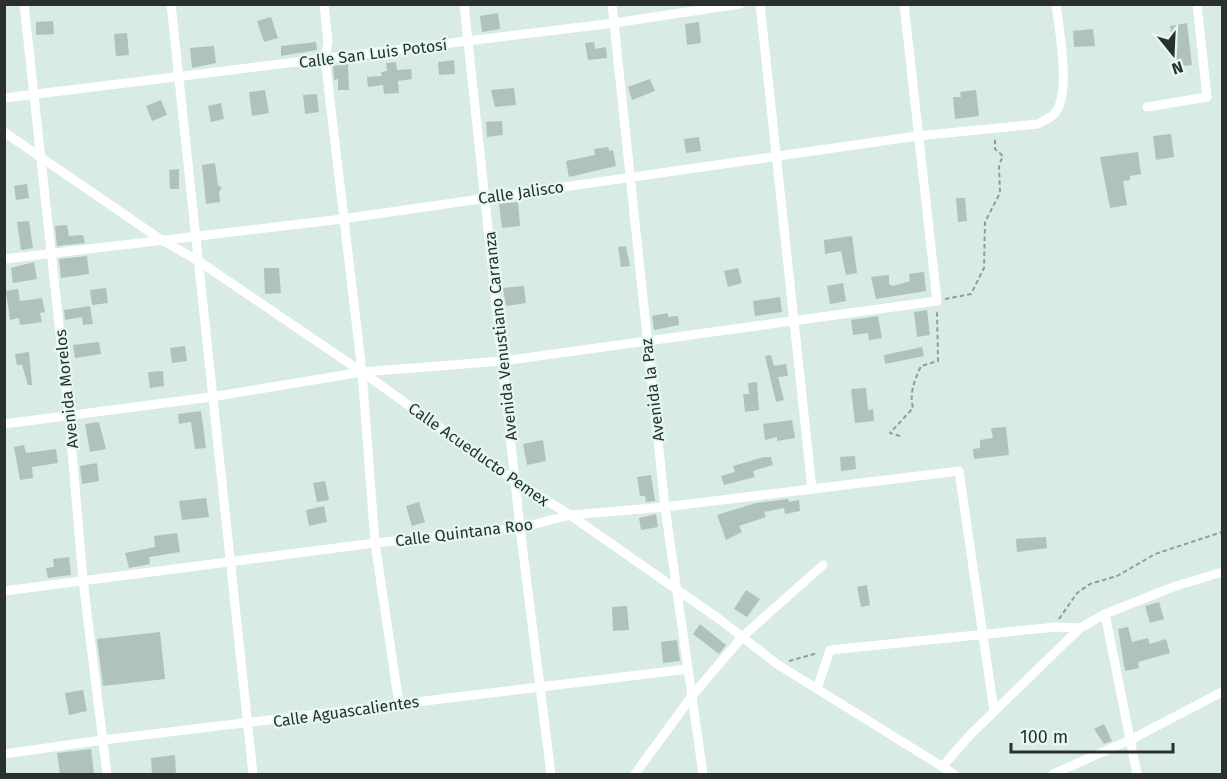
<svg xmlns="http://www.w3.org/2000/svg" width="1227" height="779" viewBox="0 0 1227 779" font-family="'Fira Sans',sans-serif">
	<rect width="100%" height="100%" fill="#d8ebe5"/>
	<g fill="#b0c2bd">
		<path d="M498 13 500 29 482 32 480 16Z"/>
		<path d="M271 17 278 38 264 42 257 21Z"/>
		<path d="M53 21 54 34 36 35V22Z"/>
		<path d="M699 22 701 43 687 45 685 24Z"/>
		<path d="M1187 23 1192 65 1174 67 1172 53H1175L1170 26Z"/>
		<path d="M1093 29 1095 46 1074 47 1073 31Z"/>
		<path d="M127 33 129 55 116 56 114 34Z"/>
		<path d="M316 42 317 50 281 56V46Z"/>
		<path d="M594 42 595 49 606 47 607 58 588 60 585 43Z"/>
		<path d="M214 46 216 63 192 68 190 48Z"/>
		<path d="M454 60 455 74 439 75 438 62Z"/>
		<path d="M396 62 397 70 411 69 412 79 398 81 399 93 384 94 383 85 368 87 367 77 382 76 381 72 387 71 386 63Z"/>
		<path d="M348 64 349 90H338V79L334 80 333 66Z"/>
		<path d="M650 79 655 91 632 100 628 87Z"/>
		<path d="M514 88 516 105 495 107 491 90Z"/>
		<path d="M265 90 269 113 252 116 249 92Z"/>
		<path d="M976 90 979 116 955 119 953 97H961L960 92Z"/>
		<path d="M317 94 319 112 305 114 303 95Z"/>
		<path d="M161 100 167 115 152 121 146 106Z"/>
		<path d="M221 103 224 119 211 122 208 106Z"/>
		<path d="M502 121 503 135 487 137 486 122Z"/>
		<path d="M1171 134 1174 157 1156 160 1153 136Z"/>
		<path d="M699 137 701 151 686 153 684 139Z"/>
		<path d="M608 147 609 151 613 150 616 166 569 177 566 161 595 155 594 149Z"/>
		<path d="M1138 152 1141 174 1130 176V180L1123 181 1127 205 1110 208 1100 157Z"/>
		<path d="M215 163 218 185 222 188 219 192 220 202 206 204 202 165Z"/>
		<path d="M179 169V189H170L169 170Z"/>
		<path d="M27 184 29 198 16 200 14 186Z"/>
		<path d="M956 198H965L967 221 958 222Z"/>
		<path d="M518 202 520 226 502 228 499 204Z"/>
		<path d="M29 221 33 248 21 250 17 222Z"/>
		<path d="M67 225 69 236 83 235 85 243 57 246 55 226Z"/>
		<path d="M852 236 857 273 846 275 841 251 825 254 824 240Z"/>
		<path d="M626 246 630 266 621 267 618 247Z"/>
		<path d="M87 256 89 274 61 278 59 259Z"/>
		<path d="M34 262 37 279 13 283 11 268Z"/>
		<path d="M264 268H279L281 293 265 294Z"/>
		<path d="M738 268 742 283 728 287 724 271Z"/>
		<path d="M924 272 926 291 876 299 871 277 889 275V284L893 286 910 281 909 274Z"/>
		<path d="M843 283 846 301 830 304 827 286Z"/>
		<path d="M524 286 526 303 506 306 503 288Z"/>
		<path d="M106 288 108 303 92 305 90 290Z"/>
		<path d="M18 289 20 301 42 298 45 312 40 313 42 322 20 325 19 318 10 320 6 291Z"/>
		<path d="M780 297 782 312 755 316 753 301Z"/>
		<path d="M90 306 93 324 83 325 82 317 65 320 64 310Z"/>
		<path d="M927 310 930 335 917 337 914 312Z"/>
		<path d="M668 313V317L678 316 679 325 654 330 652 316Z"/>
		<path d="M878 316 882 338 869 340 868 333 853 335 851 320Z"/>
		<path d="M99 342 101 354 75 358 73 345Z"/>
		<path d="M185 346 187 361 172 363 170 348Z"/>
		<path d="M922 347 924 356 885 364 884 355Z"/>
		<path d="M29 352 32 385H28L22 365H17L15 354Z"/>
		<path d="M771 355 774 366 786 364 788 376 778 377 784 400 776 402 765 356Z"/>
		<path d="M163 371 164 386 150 388 148 372Z"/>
		<path d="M757 382 759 410 745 412 743 394H749L748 383Z"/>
		<path d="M866 388 868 410 873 409 874 421 855 423 851 389Z"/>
		<path d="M201 411 206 448 195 449 191 422 179 424 178 414Z"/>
		<path d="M792 420 795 438 777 441V437L765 440 763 424Z"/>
		<path d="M99 422 106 449 90 452 85 424Z"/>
		<path d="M1006 427 1009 455 974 459 973 449 980 448V440L993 438 991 428Z"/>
		<path d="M543 440 546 461 527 465 523 444Z"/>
		<path d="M24 445 26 453 56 449 58 463 32 467 33 478 20 480 14 447Z"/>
		<path d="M855 456 856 469 841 471 840 457Z"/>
		<path d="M764 457H771L773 465 753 471 755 477 724 485 721 476 735 472 733 466Z"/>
		<path d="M97 463 99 481 82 484 80 466Z"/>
		<path d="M651 475 655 501 646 502 645 496H640L637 477Z"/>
		<path d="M325 481 329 500 317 502 313 483Z"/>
		<path d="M206 498 209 517 182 520 179 501Z"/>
		<path d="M788 499 789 502 799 500 800 511 785 514 784 508 764 512 766 517 739 526 742 532 726 540 717 515 756 503Z"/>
		<path d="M419 502 425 522 412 526 406 506Z"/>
		<path d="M324 506 327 522 309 526 306 510Z"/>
		<path d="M656 514 658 527 641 530 639 518Z"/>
		<path d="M177 533 180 552 149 557 150 564 129 568 125 553 155 547 154 536Z"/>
		<path d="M1046 537 1047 548 1017 552 1016 539Z"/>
		<path d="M69 557 71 575 48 578 46 568 54 567 53 559Z"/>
		<path d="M867 585 870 605 861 607 857 587Z"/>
		<path d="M746 590 760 599 747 617 734 609Z"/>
		<path d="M1159 602 1164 619 1150 623 1145 606Z"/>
		<path d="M627 606 629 630 613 631 612 607Z"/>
		<path d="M700 624 726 645 719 654 693 634Z"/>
		<path d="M1128 627 1132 642 1148 638 1150 644 1166 639 1170 653 1138 662 1139 668 1125 671 1118 629Z"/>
		<path d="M160 632 165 679 103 686 97 639Z"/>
		<path d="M677 640 680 661 663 663 661 642Z"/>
		<path d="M83 690 87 711 69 715 65 693Z"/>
		<path d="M1104 724 1112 741 1104 744 1094 729Z"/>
		<path d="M91 749 94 774H60L57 753Z"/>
		<path d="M175 755 176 774H152L151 758Z"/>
	</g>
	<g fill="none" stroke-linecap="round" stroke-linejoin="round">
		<g stroke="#8f9e99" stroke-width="2" stroke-dasharray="4.5 3" stroke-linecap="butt">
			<path d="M945 299 971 294 984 268 985 222 1000 193 999 165 1003 156 995 149V138"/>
			<path d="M900 436 890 433 913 408C909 393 915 379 921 366L938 361 937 310"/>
			<path d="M1059 619 1077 593 1090 584 1117 576 1155 554 1222 532"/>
			<path d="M789 661 818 653"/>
		</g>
		<g stroke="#fff" stroke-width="9">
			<path d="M24 4 69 416 83 580 107 774"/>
			<path d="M171 4 253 774"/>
			<path d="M324 4 328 42 325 58 362 372 375 543 399 704"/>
			<path d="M464 4 520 528 551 774"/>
			<path d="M612 4 665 507 703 774"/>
			<path d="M760 4 812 489"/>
			<path d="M4 98 614 23 740 4"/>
			<path d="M1147 107 1207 97 1197 4"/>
			<path d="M4 132 160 239 200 262 362 372 515 481 570 515 719 619 777 664 954 774"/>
			<path d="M4 259 342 219 917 136 1038 124C1043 121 1050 118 1054 114 1072 95 1059 30 1056 4"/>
			<path d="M4 424 211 397 362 372 502 361 937 301 904 4"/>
			<path d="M4 591 375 543 520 528 570 515 665 507 959 471 994 711"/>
			<path d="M1105 614 1137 774"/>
			<path d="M817 689 830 650 1056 627 1080 628"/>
			<path d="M4 754 103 740 688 669"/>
			<path d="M942 767 970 735 1080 628 1105 614 1173 587 1222 572"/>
			<path d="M635 774 692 696 742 637 823 565"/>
			<path d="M1053 774 1130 740 1222 692"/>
		</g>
	</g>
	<g text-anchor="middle" stroke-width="4.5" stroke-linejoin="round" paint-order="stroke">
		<g font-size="16" fill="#29302e" stroke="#e5f8f2">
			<text transform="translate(373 53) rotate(-7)" y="6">Calle San Luis Potosí</text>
			<text transform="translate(521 192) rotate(-8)" y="6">Calle Jalisco</text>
			<text transform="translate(500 336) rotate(-96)" y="6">Avenida Venustiano Carranza</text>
			<text transform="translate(66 389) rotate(-96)" y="6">Avenida Morelos</text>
			<text transform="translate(652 390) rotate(-97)" y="6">Avenida la Paz</text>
			<text transform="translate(479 454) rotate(35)" y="6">Calle Acueducto Pemex</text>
			<text transform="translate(464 532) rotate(-7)" y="6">Calle Quintana Roo</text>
			<text transform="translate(346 711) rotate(-8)" y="6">Calle Aguascalientes</text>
		</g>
	</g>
	<rect width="1227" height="779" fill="none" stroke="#29302e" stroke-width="12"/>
	<g transform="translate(1173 54) rotate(162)" stroke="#e5f8f2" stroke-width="4.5" paint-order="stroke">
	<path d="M0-4.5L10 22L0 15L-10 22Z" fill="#29302e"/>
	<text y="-9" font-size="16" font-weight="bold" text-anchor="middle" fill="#29302e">N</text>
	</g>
	<path d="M1011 743v9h162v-9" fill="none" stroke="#29302e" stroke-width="3"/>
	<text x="1020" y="743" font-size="18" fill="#29302e" stroke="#e5f8f2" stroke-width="4.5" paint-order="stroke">100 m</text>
</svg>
